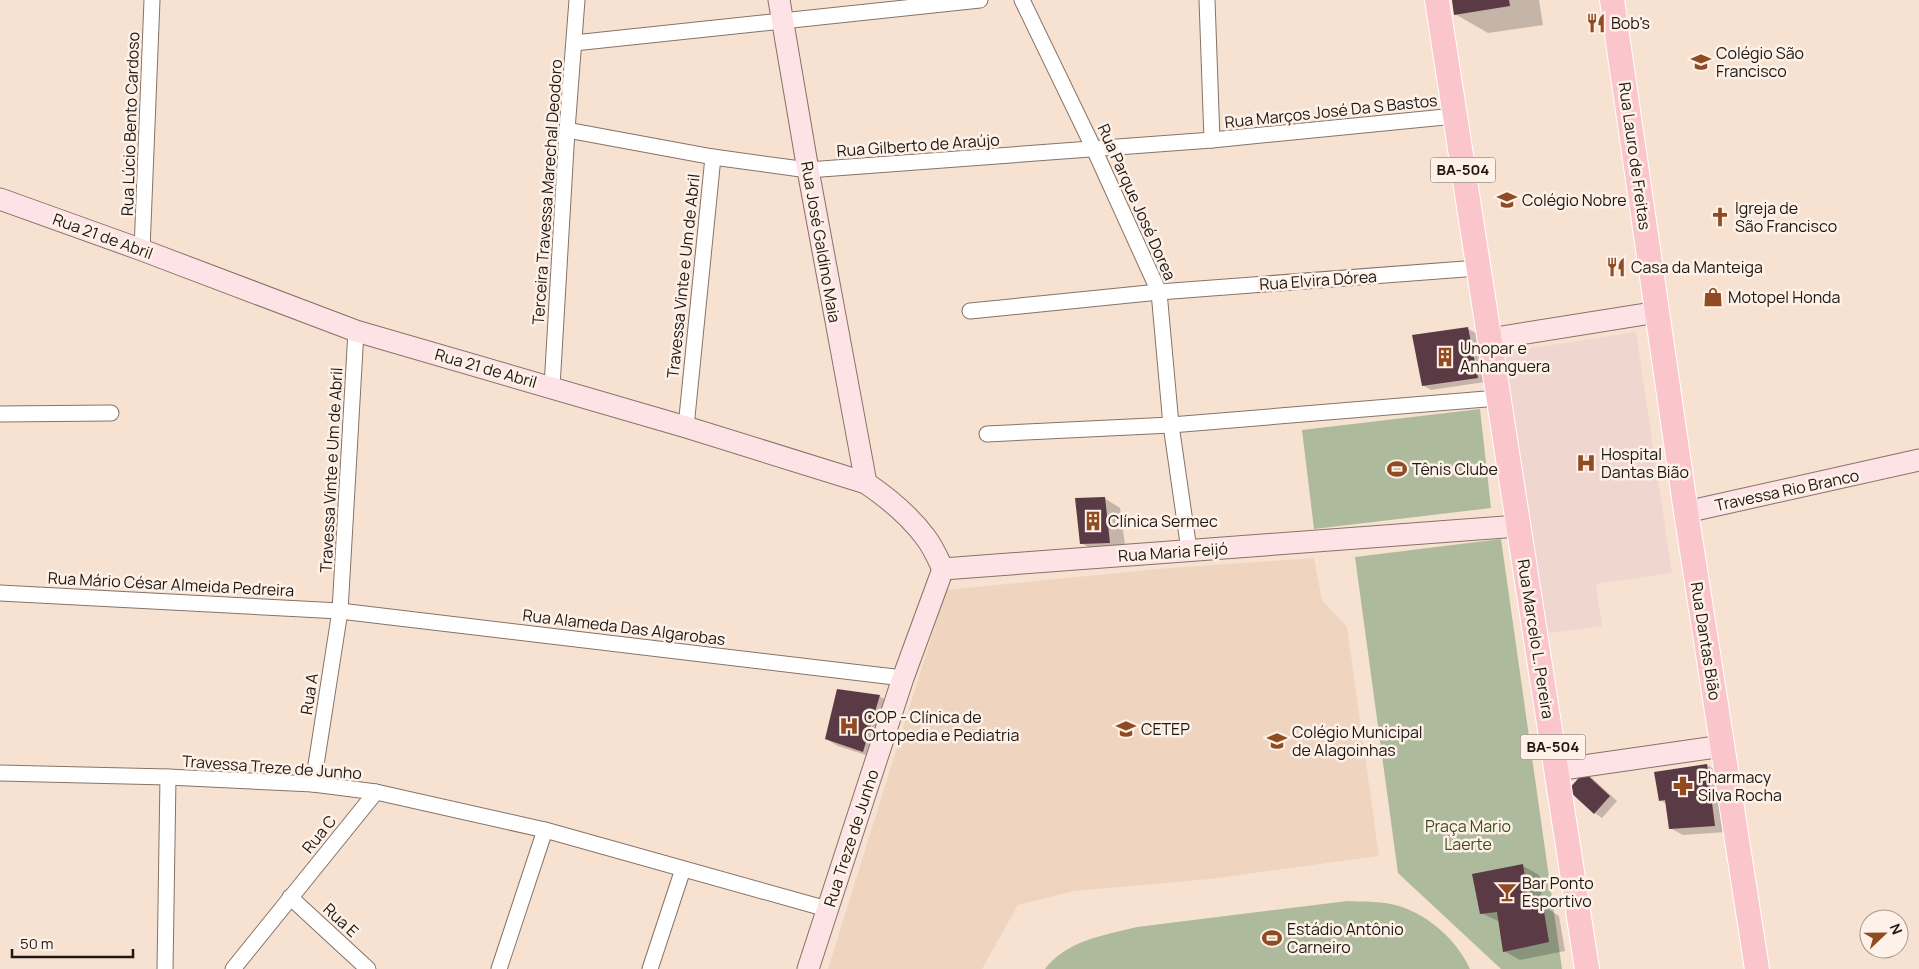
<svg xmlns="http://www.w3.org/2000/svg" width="1919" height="969" viewBox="0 0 1919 969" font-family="Manrope,sans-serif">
	<rect width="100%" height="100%" fill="#f7e2d2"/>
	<path fill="#efd4bf" d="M1314 558 1322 600 1347 627 1379 856 1210 879 1074 891 1018 905 982 969H828L946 590 1169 568Z"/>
	<path fill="#efd6cf" d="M1636 332 1672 573 1596 584 1602 626 1541 634 1499 353Z"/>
	<g fill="#adba9b">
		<path d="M1480 409 1491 508 1314 529 1302 430Z"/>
		<path d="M1501 539 1562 969H1501L1398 873 1355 557Z"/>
		<path d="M1348 901C1362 902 1377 901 1391 904 1423 910 1457 939 1470 969H1045C1066 941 1104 935 1137 927Z"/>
	</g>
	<g fill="#0003">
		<path d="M1453 0H1539L1543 25 1488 33 1455 14Z"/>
		<path d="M1468 329 1476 333 1485 382 1431 390 1424 386Z"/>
		<path d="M1104 498 1120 508 1126 552H1097L1081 543Z"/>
		<path d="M879 696 891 703 875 758 838 746 826 739Z"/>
		<path d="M1707 765 1719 772 1726 832 1683 835 1670 828 1667 804 1660 800 1656 773Z"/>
		<path d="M1584 773 1592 778 1617 801 1602 818 1595 813Z"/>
		<path d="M1523 866 1539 875 1543 906 1559 916 1565 951 1520 960 1504 951 1500 922 1481 913Z"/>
	</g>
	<g fill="#5a3b45">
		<path d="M1452 0H1509L1510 6 1454 15Z"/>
		<path d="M1468 327 1478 378 1422 386 1412 335Z"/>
		<path d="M1105 497 1110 543 1080 544 1075 498Z"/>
		<path d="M837 689 880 695 863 752 825 739Z"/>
		<path d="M1707 764 1715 826 1669 829 1665 800 1659 801 1654 772Z"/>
		<path d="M1584 772 1610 796 1594 814 1568 790Z"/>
		<path d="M1523 864 1529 907 1543 905 1549 942 1503 952 1497 912 1480 914 1472 874Z"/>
	</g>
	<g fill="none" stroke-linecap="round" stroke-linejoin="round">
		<defs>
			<g id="street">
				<path d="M1022 0 1094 149 1159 292 1171 425 1189 550"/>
				<path d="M1207 0 1212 140"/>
				<path d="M574 43 980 0"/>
				<path d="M567 130 713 157 808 170 1212 140 1455 116"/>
				<path d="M142 250 152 0"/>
				<path d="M970 311 1159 292 1478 268"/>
				<path d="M552 387 567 130 577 0"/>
				<path d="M0 414 111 413"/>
				<path d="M686 427 713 157"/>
				<path d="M987 434 1171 425 1498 398"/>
				<path d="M0 593 340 611 903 678"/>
				<path d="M0 773 168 777 313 784 376 792 545 830 827 909"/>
				<path d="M313 784 340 611 356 331"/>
				<path d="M290 897 368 969"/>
				<path d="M165 969 168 777"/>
				<path d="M233 969 376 792"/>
				<path d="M499 969 545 830"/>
				<path d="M650 969 683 869"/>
			</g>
			<g id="secondary">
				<path d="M779 0 808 170 866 483"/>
				<path d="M0 199 142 250 356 331 686 427 866 483C888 498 910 516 926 538 933 547 938 559 943 569"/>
				<path d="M1489 339 1658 312"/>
				<path d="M1686 512 1919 460"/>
				<path d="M1556 770 1723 746"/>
				<path d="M808 969 903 678 943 569 1518 526"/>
			</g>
			<g id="primary">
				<path d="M1437 0 1587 969"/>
				<path d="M1612 0 1686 512 1757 969"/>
			</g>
		</defs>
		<use href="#street" stroke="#867366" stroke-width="17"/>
		<use href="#secondary" stroke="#867366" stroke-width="23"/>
		<use href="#primary" stroke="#fff" stroke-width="26"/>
		<use href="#street" stroke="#fff" stroke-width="15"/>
		<use href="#secondary" stroke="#fde2e6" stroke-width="21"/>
		<use href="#primary" stroke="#fbc5cc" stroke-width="24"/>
	</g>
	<defs>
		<symbol id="restaurant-bare" viewBox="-9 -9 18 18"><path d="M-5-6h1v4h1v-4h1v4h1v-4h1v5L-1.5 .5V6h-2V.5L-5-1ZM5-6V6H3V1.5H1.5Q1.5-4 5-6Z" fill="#904b22" stroke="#fef1e8" stroke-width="2.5" paint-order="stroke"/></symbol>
		<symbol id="school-bare" viewBox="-9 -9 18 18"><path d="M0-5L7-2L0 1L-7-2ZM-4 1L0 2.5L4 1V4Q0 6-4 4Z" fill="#904b22" stroke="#fef1e8" stroke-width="2.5" paint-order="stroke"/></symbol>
		<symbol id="church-bare" viewBox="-9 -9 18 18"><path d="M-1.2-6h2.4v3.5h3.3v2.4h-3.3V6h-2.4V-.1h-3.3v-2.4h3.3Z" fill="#904b22" stroke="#fef1e8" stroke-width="2.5" paint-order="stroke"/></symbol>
		<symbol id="shop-bare" viewBox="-9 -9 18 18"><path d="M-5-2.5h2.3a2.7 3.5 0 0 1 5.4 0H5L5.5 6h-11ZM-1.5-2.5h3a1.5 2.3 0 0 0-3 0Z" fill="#904b22" stroke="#fef1e8" stroke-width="2.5" paint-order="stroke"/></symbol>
		<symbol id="building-bare" viewBox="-9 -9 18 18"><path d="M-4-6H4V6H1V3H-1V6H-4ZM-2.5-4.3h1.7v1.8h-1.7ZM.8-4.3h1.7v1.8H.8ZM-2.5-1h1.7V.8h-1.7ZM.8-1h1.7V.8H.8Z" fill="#904b22" stroke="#fef1e8" stroke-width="2.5" paint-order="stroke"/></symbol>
		<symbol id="hospital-bare" viewBox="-9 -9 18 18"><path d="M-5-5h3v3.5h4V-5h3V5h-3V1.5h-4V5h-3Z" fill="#904b22" stroke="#fef1e8" stroke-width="2.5" paint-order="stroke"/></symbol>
		<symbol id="stadium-bare" viewBox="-9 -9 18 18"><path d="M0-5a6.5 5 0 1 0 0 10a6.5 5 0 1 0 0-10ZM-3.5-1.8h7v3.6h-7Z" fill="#904b22" stroke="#fef1e8" stroke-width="2.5" paint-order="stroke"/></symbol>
		<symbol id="pharmacy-bare" viewBox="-9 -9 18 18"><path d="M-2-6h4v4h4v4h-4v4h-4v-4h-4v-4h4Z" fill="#904b22" stroke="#fef1e8" stroke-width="2.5" paint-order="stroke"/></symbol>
		<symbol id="bar-bare" viewBox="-9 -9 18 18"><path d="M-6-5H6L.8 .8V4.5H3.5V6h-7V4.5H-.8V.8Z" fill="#904b22" stroke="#fef1e8" stroke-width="2.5" paint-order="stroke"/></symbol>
	</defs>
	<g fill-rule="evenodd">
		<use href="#restaurant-bare" x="1582" y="9" width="28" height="28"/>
		<use href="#school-bare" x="1687" y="48" width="28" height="28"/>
		<use href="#school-bare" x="1493" y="186" width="28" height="28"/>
		<use href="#church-bare" x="1706" y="203" width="28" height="28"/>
		<use href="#restaurant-bare" x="1602" y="253" width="28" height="28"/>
		<use href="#shop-bare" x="1699" y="283" width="28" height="28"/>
		<use href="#building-bare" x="1431" y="343" width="28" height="28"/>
		<use href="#hospital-bare" x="1572" y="449" width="28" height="28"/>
		<use href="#stadium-bare" x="1383" y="455" width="28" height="28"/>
		<use href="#building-bare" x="1079" y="507" width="28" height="28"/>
		<use href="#hospital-bare" x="835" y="712" width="28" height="28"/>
		<use href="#school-bare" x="1112" y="715" width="28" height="28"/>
		<use href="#school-bare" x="1263" y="727" width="28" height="28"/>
		<use href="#pharmacy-bare" x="1669" y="772" width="28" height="28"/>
		<use href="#bar-bare" x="1493" y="878" width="28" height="28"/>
		<use href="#stadium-bare" x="1258" y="924" width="28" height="28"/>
	</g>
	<g text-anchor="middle" stroke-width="5" stroke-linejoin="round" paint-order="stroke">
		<g fill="#fef1e8" stroke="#615852" stroke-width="1">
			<rect x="1430.5" y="157.5" width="65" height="25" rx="4"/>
			<rect x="1520.5" y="734.5" width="65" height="25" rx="4"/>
		</g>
		<g font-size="15" font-weight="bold" fill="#1e1712">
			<text x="1463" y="175">BA-504</text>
			<text x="1553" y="752">BA-504</text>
		</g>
		<g font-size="16" fill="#1e1712" stroke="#fef1e8" text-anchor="start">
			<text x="1611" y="29">Bob's</text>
			<text x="1716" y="59">Colégio São<tspan x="1716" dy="18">Francisco</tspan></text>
			<text x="1522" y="206">Colégio Nobre</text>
			<text x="1735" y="214">Igreja de<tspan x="1735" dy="18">São Francisco</tspan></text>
			<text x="1631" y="273">Casa da Manteiga</text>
			<text x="1728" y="303">Motopel Honda</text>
			<text x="1460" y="354">Unopar e<tspan x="1460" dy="18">Anhanguera</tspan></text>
			<text x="1601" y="460">Hospital<tspan x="1601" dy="18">Dantas Bião</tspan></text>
			<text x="1412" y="475">Tênis Clube</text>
			<text x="1108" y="527">Clínica Sermec</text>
			<text x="864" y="723">COP - Clínica de<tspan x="864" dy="18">Ortopedia e Pediatria</tspan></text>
			<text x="1141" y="735">CETEP</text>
			<text x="1292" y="738">Colégio Municipal<tspan x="1292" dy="18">de Alagoinhas</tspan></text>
			<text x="1698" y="783">Pharmacy<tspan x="1698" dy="18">Silva Rocha</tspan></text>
			<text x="1522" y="889">Bar Ponto<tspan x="1522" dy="18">Esportivo</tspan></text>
			<text x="1287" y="935">Estádio Antônio<tspan x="1287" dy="18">Carneiro</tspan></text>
		</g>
		<g font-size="16" fill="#1e1712" stroke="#fef1e8">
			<text transform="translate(1331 111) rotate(-6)" y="6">Rua Marços José Da S Bastos</text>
			<text transform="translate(130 124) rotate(-88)" y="6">Rua Lúcio Bento Cardoso</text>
			<text transform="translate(918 145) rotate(-4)" y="6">Rua Gilberto de Araújo</text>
			<text transform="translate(1635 156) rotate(82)" y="6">Rua Lauro de Freitas</text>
			<text transform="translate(547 192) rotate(-86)" y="6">Terceira Travessa Marechal Deodoro</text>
			<text transform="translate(1137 202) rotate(66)" y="6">Rua Parque José Dorea</text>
			<text transform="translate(103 236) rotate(20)" y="6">Rua 21 de Abril</text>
			<text transform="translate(821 242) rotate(80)" y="6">Rua José Galdino Maia</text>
			<text transform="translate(683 276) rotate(-84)" y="6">Travessa Vinte e Um de Abril</text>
			<text transform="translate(1318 280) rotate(-4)" y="6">Rua Elvira Dórea</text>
			<text transform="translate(486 368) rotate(16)" y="6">Rua 21 de Abril</text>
			<text transform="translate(331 470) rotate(-87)" y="6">Travessa Vinte e Um de Abril</text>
			<text transform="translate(1787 490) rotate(-12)" y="6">Travessa Rio Branco</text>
			<text transform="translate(1173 552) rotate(-4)" y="6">Rua Maria Feijó</text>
			<text transform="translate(171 584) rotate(3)" y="6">Rua Mário César Almeida Pedreira</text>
			<text transform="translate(624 627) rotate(7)" y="6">Rua Alameda Das Algarobas</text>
			<text transform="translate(1536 639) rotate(81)" y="6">Rua Marcelo L. Pereira</text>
			<text transform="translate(1706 641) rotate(81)" y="6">Rua Dantas Bião</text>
			<text transform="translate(309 694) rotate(-81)" y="6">Rua A</text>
			<text transform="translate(272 767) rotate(4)" y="6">Travessa Treze de Junho</text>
			<text transform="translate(319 834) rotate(-51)" y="6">Rua C</text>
			<text transform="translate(851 838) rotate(-72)" y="6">Rua Treze de Junho</text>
			<text transform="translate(341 920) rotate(43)" y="6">Rua E</text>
		</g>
		<g font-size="16" fill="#3e4f1c" stroke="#fef1e8">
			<text x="1468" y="832">Praça Mario<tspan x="1468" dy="18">Laerte</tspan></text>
		</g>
	</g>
	<g transform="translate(1884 934) rotate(68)"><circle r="24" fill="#fef1e8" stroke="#a49a92"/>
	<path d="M0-4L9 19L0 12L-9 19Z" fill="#904b22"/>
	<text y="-8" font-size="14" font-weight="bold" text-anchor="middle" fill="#1e1712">N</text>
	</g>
	<path d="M12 949v8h121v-8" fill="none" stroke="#1e1712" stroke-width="2.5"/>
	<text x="20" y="949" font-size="15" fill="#1e1712" stroke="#fef1e8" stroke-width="4" paint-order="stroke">50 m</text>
</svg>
